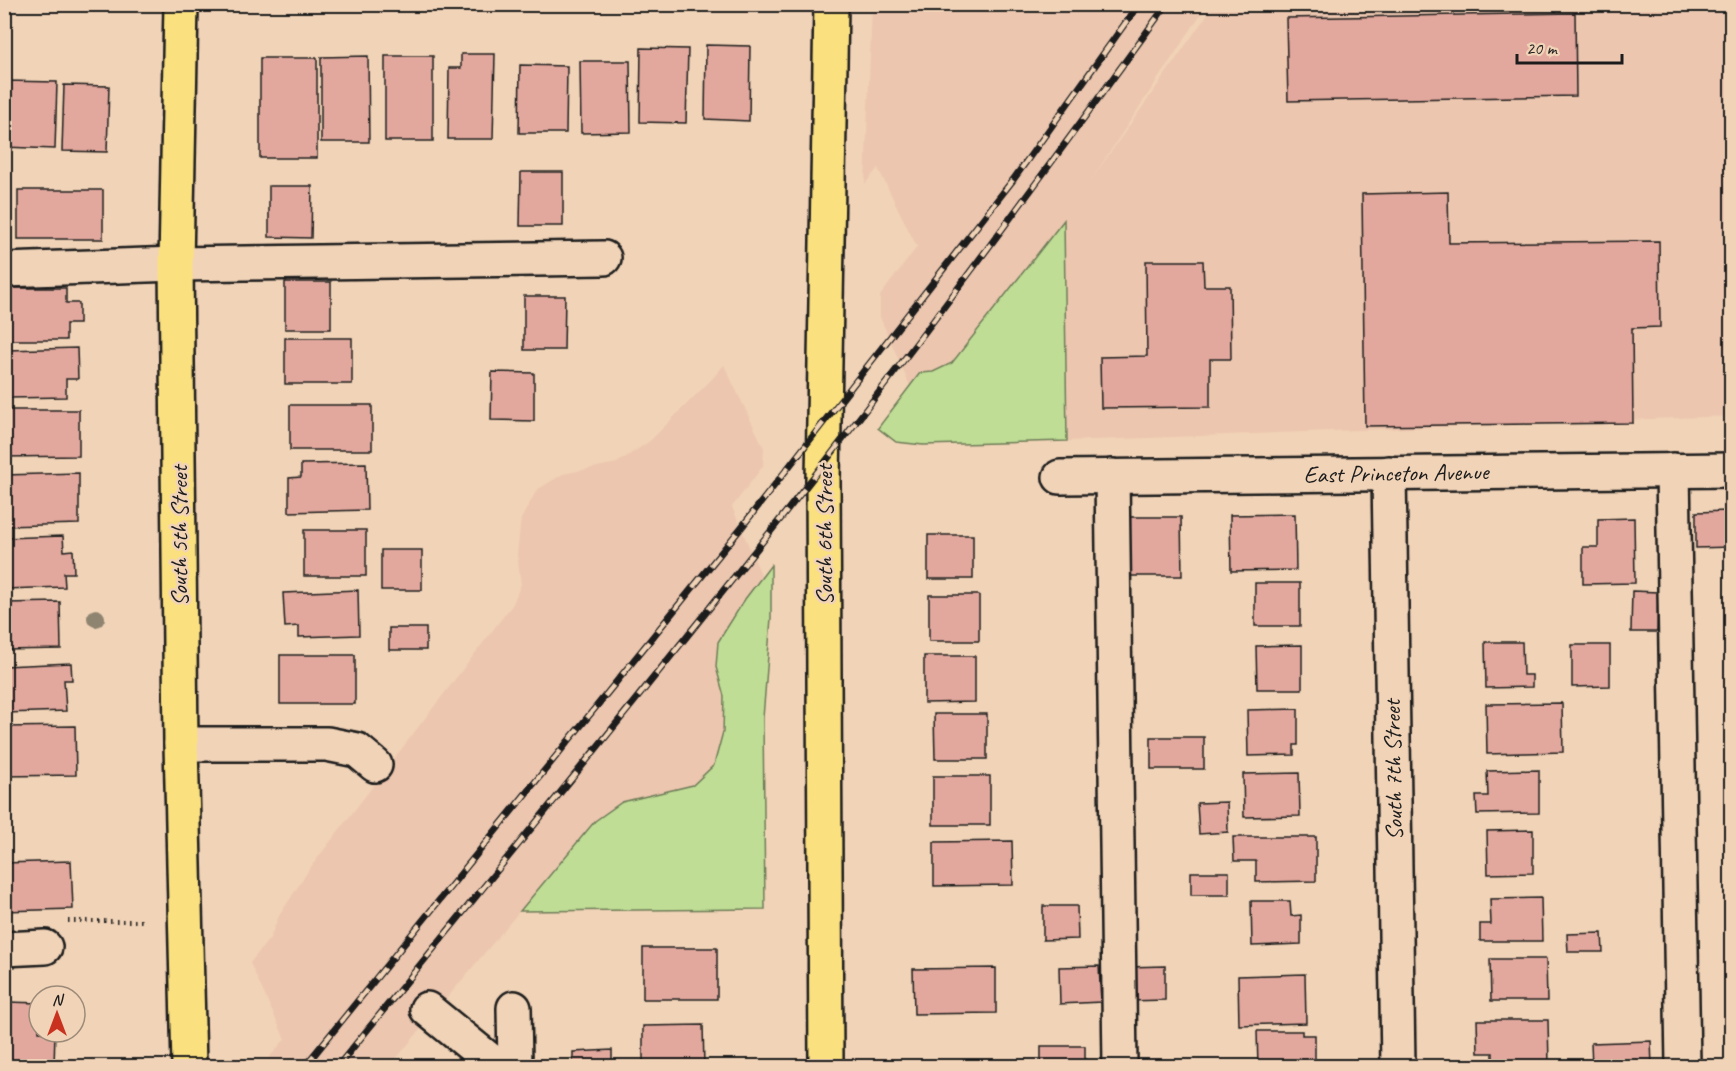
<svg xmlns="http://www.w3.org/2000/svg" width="1736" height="1071" viewBox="0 0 1736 1071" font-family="Caveat,sans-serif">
	<rect width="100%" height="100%" fill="#f1d3b7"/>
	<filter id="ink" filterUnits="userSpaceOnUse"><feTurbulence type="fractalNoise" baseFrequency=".0167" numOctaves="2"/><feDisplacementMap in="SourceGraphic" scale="12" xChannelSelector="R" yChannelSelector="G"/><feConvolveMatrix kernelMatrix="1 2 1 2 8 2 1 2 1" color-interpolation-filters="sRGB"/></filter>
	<g filter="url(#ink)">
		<g fill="#ecc6af">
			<path d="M872 5H1207L1089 183 1214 5H1731V416L1067 441 1064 221 952 363 933 372 920 373 910 386 880 317V296L917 247 878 168 865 184Z"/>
			<path d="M724 365 764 448 763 466 732 507 762 577 745 599 718 642 716 667 724 696 723 732 714 765 693 785 622 802 595 821 390 1066H262L285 1039 250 963 270 938 279 916 310 868 513 604 521 584 517 554 521 519 537 490 563 474 617 463 650 441 712 379Z"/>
		</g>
		<g fill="#bfdd95" stroke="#6e7c58" stroke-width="1.5">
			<path d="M1064 220 1067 441 923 445 896 442 878 428 920 373 933 372 952 363Z"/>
			<path d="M771 565V618L763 718 765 909 520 911 595 821 622 802 693 785 714 765 723 732 724 696 716 667 718 642 745 599Z"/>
		</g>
		<g fill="#e2a89d" stroke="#1c1c1c" stroke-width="1.5">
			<path d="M1575 13 1576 96 1288 101 1286 18Z"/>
			<path d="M706 45 750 46 749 121 705 119Z"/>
			<path d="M641 48 688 49 686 123 640 122Z"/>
			<path d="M461 54H495L493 139H448L449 68H461Z"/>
			<path d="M368 56 369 142H321V57Z"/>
			<rect x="385" y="56" width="48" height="85"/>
			<rect x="260" y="58" width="57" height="100"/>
			<path d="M580 61H630L631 132 581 133Z"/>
			<path d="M520 65 567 66 566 133H519Z"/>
			<path d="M4 81 57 82 55 149 4 147Z"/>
			<path d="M64 85 109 86 107 152 62 151Z"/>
			<path d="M521 172H563V226H520Z"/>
			<path d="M269 186H312L311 238 269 237Z"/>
			<rect x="18" y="190" width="85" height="49"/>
			<path d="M1448 192 1449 243 1659 241 1660 327 1632 328 1633 423 1365 426 1362 194Z"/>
			<path d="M1146 261H1203L1204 286H1230L1231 359H1210V407L1101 408 1100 357 1147 356Z"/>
			<rect x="285" y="282" width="46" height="47"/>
			<path d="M9 288H66V303H79V324H66V340H9Z"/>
			<path d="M524 296H565L564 350H524Z"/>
			<rect x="285" y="338" width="67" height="46"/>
			<path d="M77 348 78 379H66V397L9 398 7 350Z"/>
			<path d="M492 372 534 373V421L491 420Z"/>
			<rect x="290" y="405" width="82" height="45"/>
			<path d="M4 410H79V456L4 457Z"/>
			<path d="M366 463 367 510 289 512V478L301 477V464Z"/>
			<path d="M79 473V524L4 526V475Z"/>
			<path d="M1729 511 1730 547 1696 548V512Z"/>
			<path d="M1295 514 1296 570 1231 571 1230 515Z"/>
			<path d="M1124 517H1181L1182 576H1124Z"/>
			<path d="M1634 518 1635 583 1583 584V547H1598V519Z"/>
			<rect x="304" y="530" width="62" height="46"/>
			<rect x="928" y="535" width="45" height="44"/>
			<path d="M63 536 64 551 73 550 74 573H64L65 587 4 589V538Z"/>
			<rect x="381" y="550" width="41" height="40"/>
			<rect x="1255" y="583" width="45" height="43"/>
			<path d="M358 590 359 635 299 637V626L285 627 283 593Z"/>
			<path d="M1632 591 1658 592 1657 632H1631Z"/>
			<rect x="929" y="595" width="50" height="46"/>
			<path d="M60 602 61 649 4 650V603Z"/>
			<rect x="389" y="628" width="37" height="22"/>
			<path d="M1485 642H1522L1523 675H1532V687L1486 688Z"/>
			<path d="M1302 645V689H1257L1256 646Z"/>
			<path d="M1572 645H1610V686L1572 687Z"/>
			<rect x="280" y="655" width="75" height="49"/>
			<path d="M924 656H975V702L924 703Z"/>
			<path d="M71 663 72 680H64L66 711 6 713 4 666Z"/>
			<path d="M1562 703 1563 752 1487 754 1486 704Z"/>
			<path d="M1298 709V745H1294V755L1248 756 1247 710Z"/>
			<path d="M934 714H987V759H935Z"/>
			<path d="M75 726 76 775 4 776V727Z"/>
			<rect x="1151" y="737" width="53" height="32"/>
			<path d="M1539 770V813L1477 814 1476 796H1488L1487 771Z"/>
			<path d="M1299 773 1300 816 1244 817 1243 774Z"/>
			<rect x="933" y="776" width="57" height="49"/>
			<path d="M1227 802 1228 832 1199 834 1197 803Z"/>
			<path d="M1533 830V873L1488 874 1487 831Z"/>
			<path d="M1233 837H1316V881L1256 882V861H1234Z"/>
			<path d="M1012 841 1013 885 934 886V842Z"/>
			<path d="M71 861 73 909 4 911V863Z"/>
			<rect x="1191" y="872" width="38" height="23"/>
			<path d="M1541 898 1542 941H1480V924H1491L1490 899Z"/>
			<path d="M1251 901H1290L1291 916 1301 915V944L1252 946Z"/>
			<path d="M1043 906H1077L1078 939 1043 940Z"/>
			<path d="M1602 933 1603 952H1568L1567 934Z"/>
			<rect x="643" y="948" width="74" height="51"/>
			<path d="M1490 959H1546L1547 1001H1491Z"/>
			<path d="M1099 966 1101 1002 1060 1004 1059 967Z"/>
			<path d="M1165 966V1000L1128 1001V967Z"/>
			<path d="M996 968V1013L914 1014 913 969Z"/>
			<path d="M1305 974 1306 1023 1239 1025 1238 976Z"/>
			<path d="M8 1002 39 1003V1032H55L54 1066H6Z"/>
			<path d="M1477 1020H1548L1549 1066H1493V1053H1478Z"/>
			<path d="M703 1025 704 1066H643V1026Z"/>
			<path d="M1257 1031H1302V1035H1315V1064H1302V1066H1258Z"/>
			<path d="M1651 1041 1652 1066H1592L1591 1043Z"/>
			<rect x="1041" y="1046" width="44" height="20"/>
			<path d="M612 1050V1066H573V1052Z"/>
		</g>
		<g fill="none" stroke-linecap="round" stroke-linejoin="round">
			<defs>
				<g id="minor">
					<path d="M4 270 176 264 604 258"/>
					<path d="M1673 470 1683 1066"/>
					<path d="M1389 473 1398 1066"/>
					<path d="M1112 476 1120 1066"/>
					<path d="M1060 477 1732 470"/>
					<path d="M181 744H327L357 750 375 765"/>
					<path d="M4 949 45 947"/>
					<path d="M514 1008 515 1066"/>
					<path d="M427 1009 497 1066"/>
				</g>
				<g id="major">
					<path d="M181 4 176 264 181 744 189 1066"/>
					<path d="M826 1066 823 480 831 4"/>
				</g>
			</defs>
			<use href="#minor" stroke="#1c1c1c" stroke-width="38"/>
			<use href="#major" stroke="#1c1c1c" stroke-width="38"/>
			<path stroke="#1c1c1c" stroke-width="4" stroke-dasharray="1.5 4.5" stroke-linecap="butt" d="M68 921H143"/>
			<use href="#minor" stroke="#f1d3b7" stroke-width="33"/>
			<use href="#major" stroke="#fbe080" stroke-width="33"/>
			<defs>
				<g id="rail">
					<path d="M305 1066 741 528 1013 180 1139 4"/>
					<path d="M338 1066C476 896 615 727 751 556 895 376 1032 190 1167 4"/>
				</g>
			</defs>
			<use href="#rail" stroke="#1c1c1c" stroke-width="7"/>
			<use href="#rail" stroke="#f1d3b7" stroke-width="4.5" stroke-dasharray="14" stroke-linecap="butt"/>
		</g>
		<circle fill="#8e846f" cx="96" cy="618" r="9"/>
	</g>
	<g text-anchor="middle" stroke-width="5" stroke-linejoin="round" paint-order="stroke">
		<g font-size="24" fill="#1c1c1c" stroke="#f1d3b7">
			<text transform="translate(1396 473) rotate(-1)" y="8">East Princeton Avenue</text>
			<text transform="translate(824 535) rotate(-90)" y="8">South 6th Street</text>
			<text transform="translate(179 536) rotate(-90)" y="8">South 5th Street</text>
			<text transform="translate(1393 770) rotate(-91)" y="8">South 7th Street</text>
		</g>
	</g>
	<rect width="1736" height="1071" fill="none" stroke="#f1d3b7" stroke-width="24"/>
	<rect x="12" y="12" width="1712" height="1047" fill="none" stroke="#1c1c1c" stroke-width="2" filter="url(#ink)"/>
	<g transform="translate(57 1014)"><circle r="28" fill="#f1d3b7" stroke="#9c8a79" stroke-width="1.5"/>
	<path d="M0-4.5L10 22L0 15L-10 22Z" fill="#c8321e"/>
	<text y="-9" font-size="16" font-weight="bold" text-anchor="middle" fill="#1c1c1c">N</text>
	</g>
	<path d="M1517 54v9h105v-9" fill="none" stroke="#1c1c1c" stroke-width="3"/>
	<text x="1526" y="54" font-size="18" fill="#1c1c1c" stroke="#f1d3b7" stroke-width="4.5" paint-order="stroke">20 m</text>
</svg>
